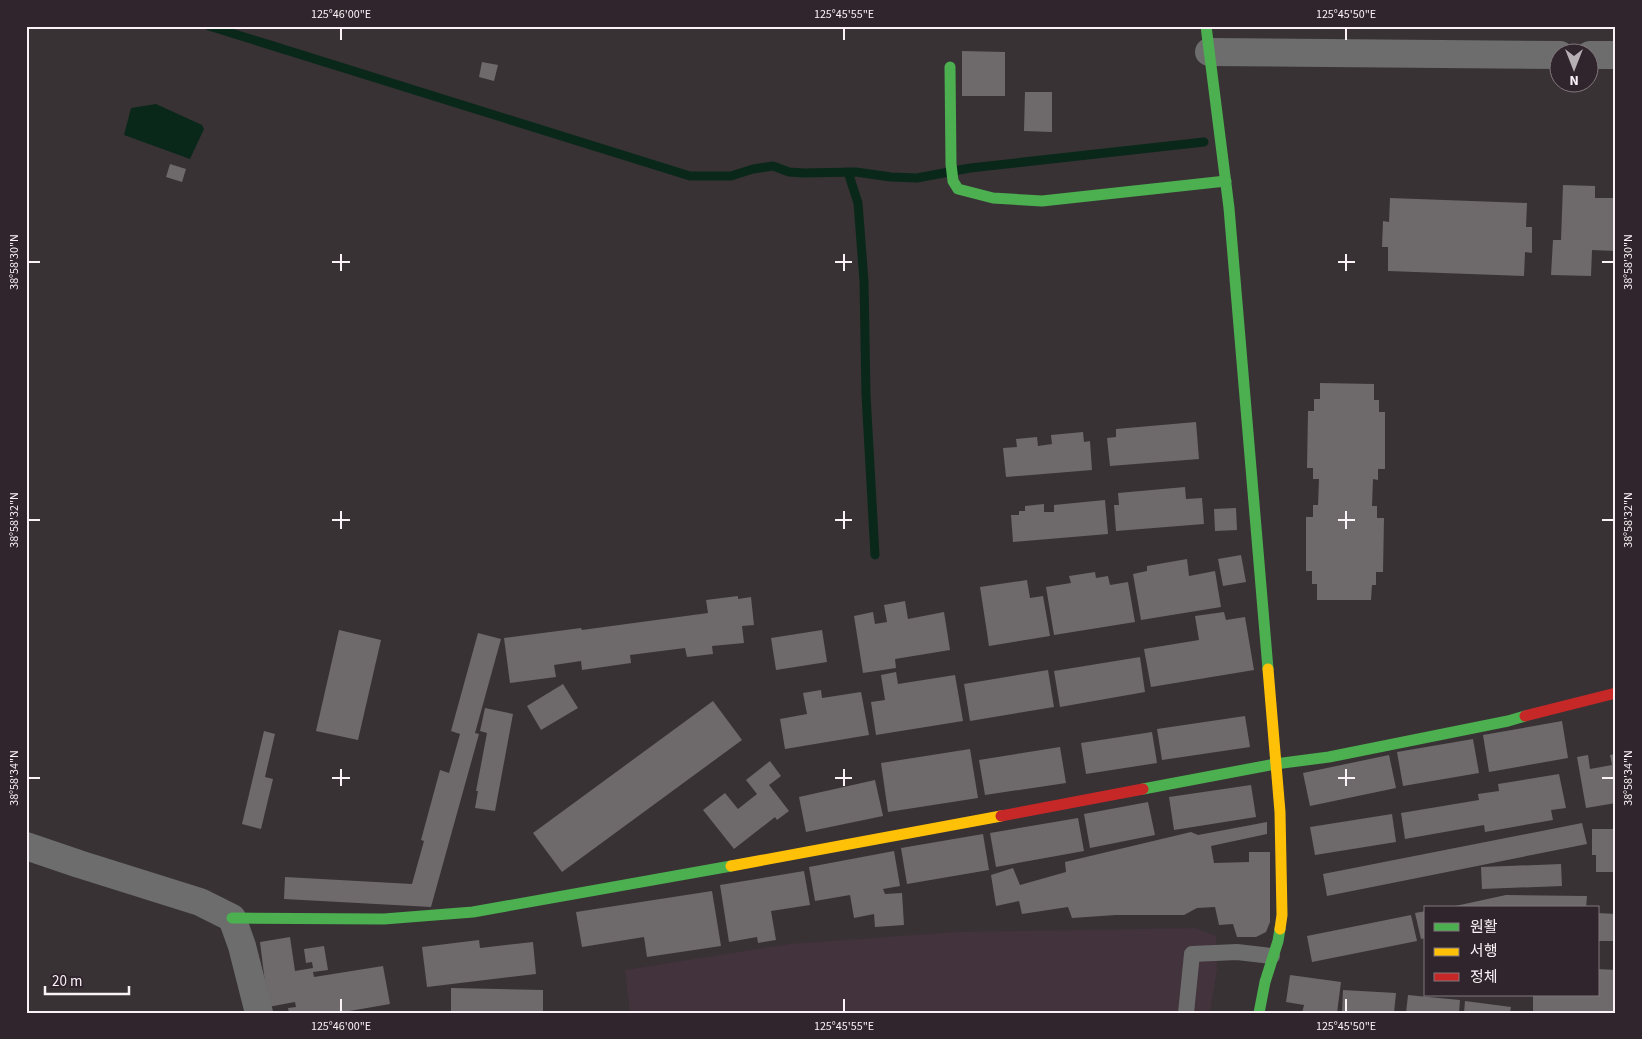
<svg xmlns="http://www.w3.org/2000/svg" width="1642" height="1039" viewBox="0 0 1642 1039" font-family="'Source Sans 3','Noto Sans KR',sans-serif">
	<rect width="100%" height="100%" fill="#383235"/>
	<path fill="#42333c" d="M1195 928 1216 936 1217 969 1210 1013H630L625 970 789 944 957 932Z"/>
	<path fill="#0a2819" d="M156 104 202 125 204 129 190 159 124 135 131 108Z"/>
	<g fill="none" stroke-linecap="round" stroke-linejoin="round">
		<g stroke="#0a2819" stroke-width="9">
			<path d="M209 26 690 176H731L753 169 773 166 789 172 804 173 856 172 891 177 917 178 970 168 1204 142"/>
			<path d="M848 172 858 203 864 281 866 395 875 555"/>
		</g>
	</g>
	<g fill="#6e696b">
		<path d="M962 51 1005 52V96H962Z"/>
		<path d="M482 62 498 65 494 81 479 77Z"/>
		<path d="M1025 92H1052V132L1024 131Z"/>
		<path d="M170 164 186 169 182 182 166 177Z"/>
		<path d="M1563 185 1595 186V198H1616V251L1592 250 1591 276 1551 275 1553 240H1561Z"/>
		<path d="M1390 198 1527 203 1526 227H1532V253L1525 252 1524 276 1388 271V247H1382L1383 221 1389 222Z"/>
		<path d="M1320 383 1374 384V400H1379V412H1385V469H1378V480L1373 479 1372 506H1377V518H1384L1383 572H1376V585H1372L1371 600H1317V584H1312V571H1306V517H1313V505H1318L1319 479H1313V468H1307L1308 411H1314V399H1320Z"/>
		<path d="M1196 422 1199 459 1110 466 1107 438 1116 437V429Z"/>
		<path d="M1083 432 1084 442 1090 441 1092 470 1006 477 1003 448 1017 447 1016 439 1037 437 1038 446 1052 444 1051 435Z"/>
		<path d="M1185 487 1186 499 1202 498 1204 524 1116 531 1114 505H1119L1118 493Z"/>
		<path d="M1105 500 1108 534 1013 542 1011 515H1019V511H1025V506L1044 504V512H1054V505Z"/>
		<path d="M1236 508 1237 530 1215 531 1214 509Z"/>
		<path d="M1241 555 1246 582 1223 586 1218 559Z"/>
		<path d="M1187 559 1189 576 1215 571 1221 607 1141 620 1133 574 1147 571V566Z"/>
		<path d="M1095 572 1096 578 1108 576 1110 585 1128 582 1135 622 1054 635 1046 587 1071 583 1069 576Z"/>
		<path d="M1027 580 1030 598 1043 596 1050 636 989 646 980 587Z"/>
		<path d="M738 596V599L751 597 754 625 742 626 744 643 712 646 713 654 687 657 685 648 630 655 631 663 582 670 581 661 554 665 556 677 510 683 504 638 581 628 582 630 708 613 706 600Z"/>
		<path d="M905 601 908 619 944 612 950 650 895 659 896 668 863 673 854 616 873 612 875 624 887 622 884 605Z"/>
		<path d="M1224 612 1226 620 1245 617 1254 670 1151 687 1144 649 1199 640 1195 616Z"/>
		<path d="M339 630 381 640 358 740 316 731Z"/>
		<path d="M822 630 827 662 776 670 771 638Z"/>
		<path d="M478 633 501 639 475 733 479 734 431 907 284 899 285 877 412 884 424 841 421 840 440 770 449 773 460 734 451 731Z"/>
		<path d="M1140 657 1145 692 1060 707 1054 671Z"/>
		<path d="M1048 670 1054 707 970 721 964 684Z"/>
		<path d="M896 672 898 684 955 675 963 721 876 735 871 702 885 700 881 675Z"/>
		<path d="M563 684 578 708 541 730 527 706Z"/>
		<path d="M821 690 822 698 861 692 869 735 785 749 780 719 807 714 803 693Z"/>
		<path d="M713 701 742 740 562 872 533 833Z"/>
		<path d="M485 708 513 714 495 811 475 808 478 791H476L487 733 480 731Z"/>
		<path d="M1245 716 1250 747 1162 760 1157 729Z"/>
		<path d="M1562 721 1568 758 1489 772 1483 735Z"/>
		<path d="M264 731 275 734 265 777 273 779 261 829 242 824Z"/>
		<path d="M1152 732 1157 763 1086 774 1081 743Z"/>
		<path d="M1473 739 1479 773 1403 786 1397 752Z"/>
		<path d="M1060 747 1066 783 985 795 979 760Z"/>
		<path d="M970 749 978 798 888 812 881 763Z"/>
		<path d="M1616 754V803L1586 808 1577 757 1588 755 1590 769 1612 765 1610 755Z"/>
		<path d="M1389 755 1396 788 1310 806 1303 773Z"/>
		<path d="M770 761 781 776 769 785 789 811 777 820 775 817 734 849 703 810 725 793 738 809 757 794 746 780Z"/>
		<path d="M1559 774 1566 808 1551 810 1553 820 1485 832 1484 825 1405 839 1401 813 1479 800 1478 794 1499 791 1498 784Z"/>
		<path d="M875 780 883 816 806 832 799 797Z"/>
		<path d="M1251 785 1256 817 1174 830 1169 797Z"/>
		<path d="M1148 802 1155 835 1090 848 1084 814Z"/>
		<path d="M1392 814 1396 842 1315 855 1310 827Z"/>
		<path d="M1078 818 1084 851 996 867 990 833Z"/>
		<path d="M1267 822V834L1211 846 1214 863 1249 862V852H1270V922L1266 932 1256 937H1237L1233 924 1219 925 1215 907 1197 908 1184 915H1116L1072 918 1068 907 1022 914 1019 901 996 906 991 875 1013 868 1020 885 1066 872 1065 862 1191 832 1198 835Z"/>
		<path d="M1582 823 1587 844 1327 896 1323 874Z"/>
		<path d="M1592 829H1616V872H1596V855H1592Z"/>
		<path d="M983 834 989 870 907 884 901 848Z"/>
		<path d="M894 851 900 886 883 889 885 894 902 893 904 925 875 927 874 914 854 918 850 895 815 901 809 867Z"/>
		<path d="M1561 864 1562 886 1482 889 1481 867Z"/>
		<path d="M804 871 810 905 771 911 776 940 758 943 757 937 729 942 720 885Z"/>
		<path d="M712 891 721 946 647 957 644 937 582 947 576 912Z"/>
		<path d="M1506 895 1587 896 1586 908H1446Z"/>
		<path d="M1426 911V938L1421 939 1415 913Z"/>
		<path d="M1598 913 1616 914V941H1598Z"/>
		<path d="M1411 915 1417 941 1312 962 1307 936Z"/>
		<path d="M290 937 295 971 313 968 312 962 306 963 304 949 324 946 328 970 313 972 314 977 383 966 390 1004 338 1013H289L288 1008 296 1007 295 1002 268 1007 260 942Z"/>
		<path d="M479 940 480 948 533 942 536 974 427 987 422 947Z"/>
		<path d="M1598 969 1616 970V1013H1547L1533 1011V995H1598Z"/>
		<path d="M1290 975 1341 982 1337 1013H1302L1304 1005 1286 1002Z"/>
		<path d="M451 988 543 990V1013L451 1012Z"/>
		<path d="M1343 990 1396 993 1394 1013H1342Z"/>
		<path d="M1408 995 1460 1000 1459 1013H1406Z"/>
		<path d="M1465 1001 1511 1007 1510 1013H1464Z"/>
	</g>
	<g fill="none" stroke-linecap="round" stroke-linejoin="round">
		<path stroke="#6c6d6c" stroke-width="16" d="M1186 1013 1192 954 1237 952 1272 956"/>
		<g stroke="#6c6d6c" stroke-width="28">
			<path d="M1209 52 1560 55"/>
			<path d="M1590 55H1616"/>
			<path d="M26 846 79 864 200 902 232 918 242 946 259 1013"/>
		</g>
		<g stroke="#4caf50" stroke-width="11">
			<path d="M1206 26 1229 208 1268 669"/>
			<path d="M950 67 951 164 953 181 958 189 993 198 1042 201 1226 181"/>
			<path d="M1143 789 1275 764 1329 757 1508 721 1525 716"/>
			<path d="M232 918 384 919 473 912 731 866"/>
			<path d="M1259 1013 1265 982 1278 941 1280 929"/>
		</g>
		<g stroke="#ffc107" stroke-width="11">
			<path d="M1268 669 1280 812 1282 915 1280 929"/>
			<path d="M731 866 1001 816"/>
		</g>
		<g stroke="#c62828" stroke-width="11">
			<path d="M1525 716 1616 693"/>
			<path d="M1001 816 1143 789"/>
		</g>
	</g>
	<path fill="none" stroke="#faf2f7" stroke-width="2" d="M341 28V40M844 28V40M1346 28V40M341 254V271M844 254V271M1346 254V271M28 262H40M332 262H350M835 262H852M1338 262H1355M1602 262H1614M341 511V529M844 511V529M1346 511V529M28 520H40M332 520H350M835 520H852M1338 520H1355M1602 520H1614M341 769V786M844 769V786M1346 769V786M28 778H40M332 778H350M835 778H852M1338 778H1355M1602 778H1614M341 999V1012M844 999V1012M1346 999V1012"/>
	<rect width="1642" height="1039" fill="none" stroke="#30252c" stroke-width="55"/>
	<rect x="1424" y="906" width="175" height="90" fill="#30252c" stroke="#81777d"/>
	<rect x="1434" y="923" width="25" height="8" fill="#4caf50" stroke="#81777d"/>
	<text x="1470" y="932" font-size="15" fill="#faf2f7">원활</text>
	<rect x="1434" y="948" width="25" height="8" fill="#ffc107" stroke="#81777d"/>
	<text x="1470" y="956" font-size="15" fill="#faf2f7">서행</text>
	<rect x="1434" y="973" width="25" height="8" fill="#c62828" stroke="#81777d"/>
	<text x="1470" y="982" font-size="15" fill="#faf2f7">정체</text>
	<g transform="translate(1574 68) rotate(180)"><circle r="24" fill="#30252c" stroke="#81777d"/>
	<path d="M0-4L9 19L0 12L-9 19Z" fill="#b6afb3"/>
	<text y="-8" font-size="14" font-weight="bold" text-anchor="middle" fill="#faf2f7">N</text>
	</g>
	<path d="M45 986v8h84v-8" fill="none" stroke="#faf2f7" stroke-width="2.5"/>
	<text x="52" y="986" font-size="15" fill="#faf2f7" stroke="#30252c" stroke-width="4" paint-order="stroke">20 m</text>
	<rect x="28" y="28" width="1586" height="984" fill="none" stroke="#faf2f7" stroke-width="2"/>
	<g font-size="12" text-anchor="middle" fill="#faf2f7">
		<text x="341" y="18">125°46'00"E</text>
		<text x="844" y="18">125°45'55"E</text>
		<text x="1346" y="18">125°45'50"E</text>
		<text transform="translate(1628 262) rotate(-90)" y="4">38°58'30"N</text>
		<text transform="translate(14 262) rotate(-90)" y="4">38°58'30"N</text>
		<text transform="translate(1628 520) rotate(-90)" y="4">38°58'32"N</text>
		<text transform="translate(14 520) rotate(-90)" y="4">38°58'32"N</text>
		<text transform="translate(1628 778) rotate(-90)" y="4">38°58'34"N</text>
		<text transform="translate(14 778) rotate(-90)" y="4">38°58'34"N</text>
		<text x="341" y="1030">125°46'00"E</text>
		<text x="844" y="1030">125°45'55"E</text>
		<text x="1346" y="1030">125°45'50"E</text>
	</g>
</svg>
